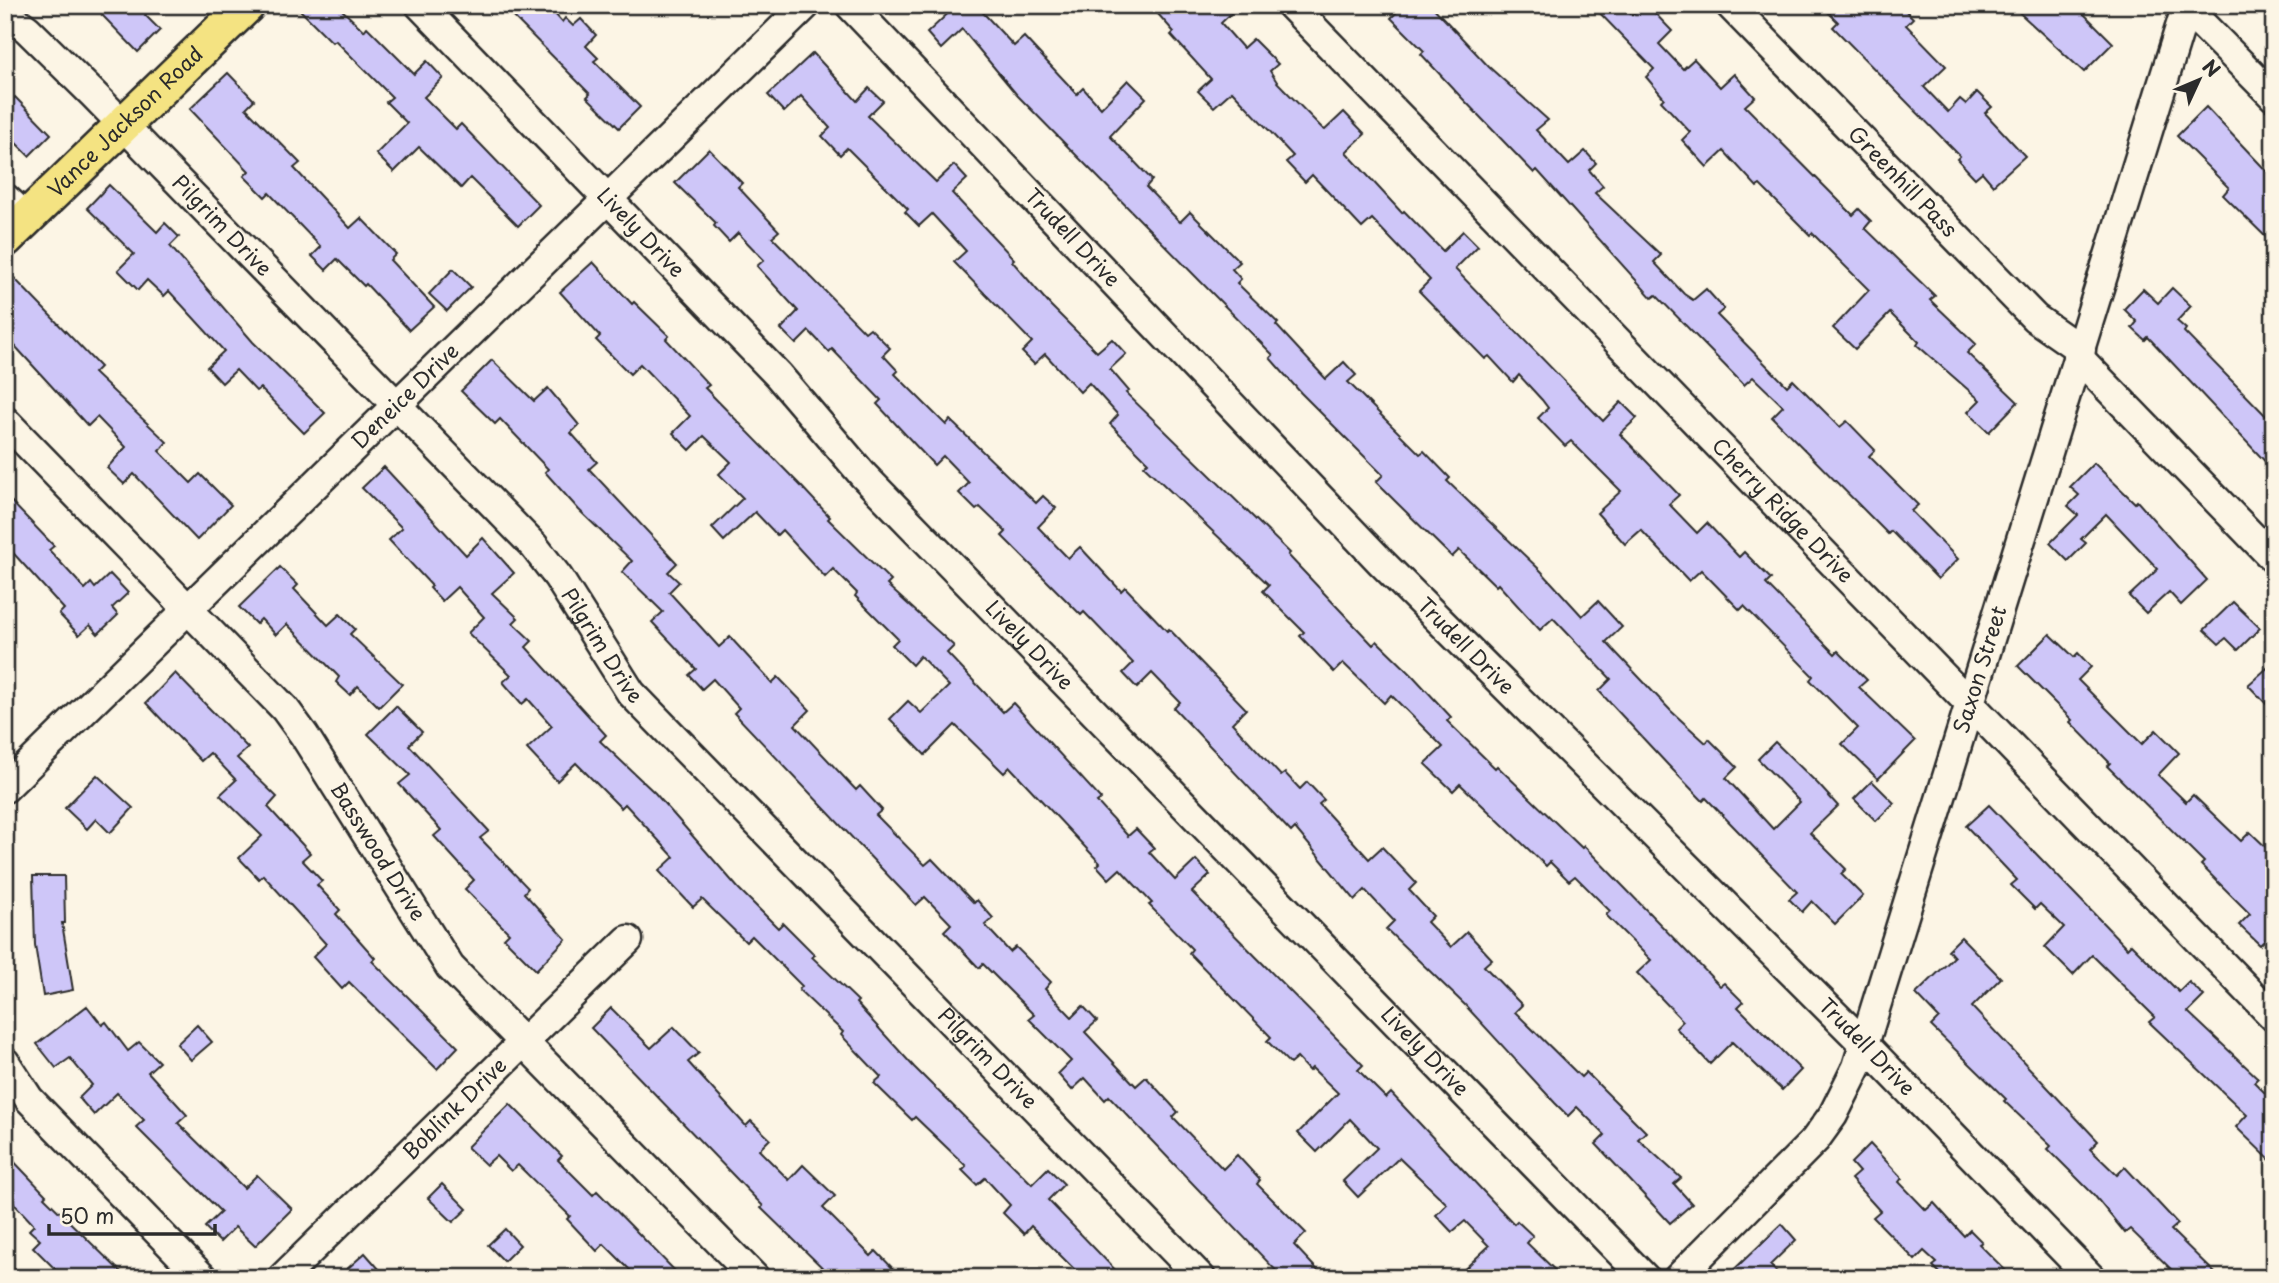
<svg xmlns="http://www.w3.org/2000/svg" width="2279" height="1283" viewBox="0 0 2279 1283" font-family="'Playpen Sans',sans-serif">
	<rect width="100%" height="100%" fill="#fcf5e5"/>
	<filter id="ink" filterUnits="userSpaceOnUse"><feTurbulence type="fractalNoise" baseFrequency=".0143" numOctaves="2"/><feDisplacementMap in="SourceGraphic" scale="14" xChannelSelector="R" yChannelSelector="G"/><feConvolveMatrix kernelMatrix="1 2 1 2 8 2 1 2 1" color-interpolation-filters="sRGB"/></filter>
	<g filter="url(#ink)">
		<g fill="#cec6f8" stroke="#2b2b2b" stroke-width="2">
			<path d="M112 5H155L145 15 160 30 138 52 102 15Z"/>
			<path d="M295 5H337L364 31 367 27 414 74 427 61 443 78 424 97 456 129 461 124 539 205 518 226 470 178 461 188 419 147 394 172 376 154 407 123 386 102 392 97 335 40 332 42Z"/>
			<path d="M502 5H547L562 22 565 18 573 26 581 19 596 35 586 46 598 58 594 61 640 107 619 128 587 97 590 94Z"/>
			<path d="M957 5H976L1014 46 1024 37 1077 94 1083 88 1101 108 1128 80 1146 98 1110 136 1152 180 1146 187 1180 222 1190 212 1240 262 1232 269 1241 279 1237 283 1278 323 1276 325 1326 379 1344 362 1356 375 1348 382 1420 454 1424 451 1450 478 1447 481 1541 571 1582 616 1598 601 1622 627 1606 642 1671 711 1706 743 1709 739 1737 767 1726 778 1773 829 1800 802 1758 759 1775 742 1818 784 1838 806 1810 833 1846 869 1841 874 1863 896 1835 924 1812 901 1802 912 1789 899 1797 892 1706 798 1703 801 1668 765 1599 691 1611 679 1553 618 1540 630 1498 584 1496 586 1459 550 1452 557 1395 501 1376 482 1383 475 1301 393 1270 358 1273 355 1017 95 962 29 941 49 927 33Z"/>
			<path d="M1150 5H1240L1221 23 1243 48 1253 39 1278 64 1270 71 1277 82 1322 128 1325 130 1344 112 1365 134 1346 152 1402 213 1404 211 1443 251 1463 231 1478 246 1455 269 1603 421 1621 402 1637 418 1620 434 1679 495 1669 504 1697 533 1707 523 1739 557 1744 552 1771 579 1766 584 1835 654 1838 651 1867 680 1859 687 1915 741 1878 779 1842 744 1858 728 1810 680 1813 676 1744 606 1740 610 1701 570 1689 581 1641 530 1625 544 1597 513 1621 491 1571 441 1565 446 1538 418 1548 408 1542 400 1519 375 1513 382 1489 356 1485 359 1419 291 1430 280 1372 219 1362 228 1312 175 1305 182 1286 162 1293 156 1232 91 1214 107 1198 91 1211 79 1171 35 1174 32Z"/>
			<path d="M1404 5H1431L1489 67 1548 120 1536 130 1569 165 1585 151 1596 163 1589 170 1603 186 1595 193 1661 255 1654 262 1684 294 1693 300 1706 289 1724 309 1717 315 1787 386 1793 380 1840 427 1847 421 1875 450 1869 456 1918 505 1911 511 1958 559 1938 579 1891 531 1888 534 1772 417 1783 406 1753 377 1744 385 1656 295 1652 298 1537 170 1534 173 1460 96 1421 54 1424 51 1391 18Z"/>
			<path d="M1592 5H1621L1632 15 1642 5H1647L1672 31 1659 44 1683 69 1694 59 1720 87 1734 74 1755 97 1745 106 1853 215 1859 209 1871 221 1865 228 1935 296 1930 300 1976 344 1967 353 2018 402 1989 432 1968 412 1980 400 1917 345 1919 342 1890 313 1855 349 1833 328 1869 290 1812 233 1810 235 1760 185 1757 187 1724 151 1707 167 1682 140 1690 132 1661 101 1664 98 1646 77 1654 69Z"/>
			<path d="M1821 5H1900L1913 18 1906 25 1946 66 1924 87 1948 112 1960 99 1966 104 1977 92 1992 107 1985 113 2025 156 1993 185 1982 172 1975 178 1957 159 1960 156 1833 27 1838 22Z"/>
			<path d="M2011 5H2075L2113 43 2084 72Z"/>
			<path d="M813 53 857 101 869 88 883 101 868 116 936 182 954 165 967 179 952 193 1014 259 1012 261 1050 305 1097 352 1112 339 1126 354 1110 369 1129 391 1126 393 1290 553 1288 555 1373 645 1377 641 1412 675 1451 717 1447 721 1495 768 1497 766 1582 848 1584 846 1720 986 1724 983 1743 1002 1738 1007 1801 1070 1782 1090 1732 1042 1710 1064 1676 1028 1683 1021 1637 973 1651 960 1606 915 1610 911 1575 876 1569 881 1550 862 1546 866 1460 784 1453 791 1425 764 1443 747 1391 695 1384 703 1343 663 1334 672 1300 636 1304 632 1263 591 1269 585 1144 466 1148 462 1110 424 1118 415 1089 383 1080 392 1045 354 1034 364 1022 352 1032 342 954 262 966 251 932 214 919 226 905 212 908 209 847 148 840 155 822 136 830 128 801 96 784 112 768 95Z"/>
			<path d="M228 73 254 100 246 108 300 163 294 168 350 228 361 218 396 254 390 260 434 307 409 330 366 284 364 286 337 259 326 270 312 256 321 247 269 193 265 197 244 176 249 171 190 109Z"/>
			<path d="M15 97 51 134 29 156 5 132V107Z"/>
			<path d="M2206 107 2274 179V245L2223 195 2229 188 2177 136Z"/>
			<path d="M709 149 742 183 738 187 779 231 772 237 865 332 870 328 890 348 883 355 898 371 895 374 946 425 950 420 1036 503 1043 496 1056 508 1038 527 1068 558 1080 547 1121 591 1125 587 1167 631 1169 629 1246 709 1232 723 1281 776 1285 773 1300 789 1307 782 1324 800 1319 804 1369 859 1382 847 1416 883 1409 890 1433 916 1427 922 1451 947 1467 932 1492 959 1484 966 1522 1005 1515 1012 1581 1077 1586 1072 1646 1132 1638 1139 1681 1178 1674 1184 1692 1204 1670 1223 1596 1144 1605 1135 1577 1107 1568 1116 1555 1103 1465 1005 1386 929 1394 921 1365 890 1355 900 1295 828 1291 832 1174 708 1180 702 1152 673 1137 688 1123 673 1133 663 1084 612 1081 615 1002 536 1006 532 980 507 976 510 959 493 969 483 943 456 934 465 877 404 881 400 832 349 829 352 809 331 796 344 781 329 798 311 757 266 764 260 738 233 729 242 714 226 716 223 675 183Z"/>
			<path d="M109 185 157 232 165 223 179 237 170 246 253 342 325 413 304 433 260 388 256 391 236 370 222 383 207 367 224 351 169 291 164 296 147 280 138 290 118 270 134 254 87 208Z"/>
			<path d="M593 262 632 304 634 302 669 336 666 339 709 385 705 388 800 485 830 517 828 519 891 581 887 585 954 646 947 653 1003 712 1013 703 1101 799 1097 802 1128 836 1136 829 1154 848 1149 852 1175 880 1196 860 1210 875 1192 892 1363 1065 1358 1070 1386 1098 1391 1093 1514 1224 1517 1221 1533 1236 1527 1243 1563 1278H1455L1489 1246 1465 1221 1452 1232 1436 1215 1447 1204 1399 1158 1358 1197 1343 1181 1377 1148 1350 1119 1317 1152 1298 1133 1338 1093 1312 1068 1309 1071 1297 1058 1290 1064 1267 1041 1271 1037 1189 953 1192 949 1149 905 1152 903 1120 869 1109 879 1097 866 1100 863 1010 767 1004 773 955 725 925 755 890 719 908 701 921 713 949 686 920 656 912 665 892 645 898 639 855 596 857 593 833 569 825 577 782 530 777 535 755 512 724 541 712 528 743 498 719 474 731 462 704 436 690 450 673 433 690 416 640 364 630 374 596 340 600 336 560 292Z"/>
			<path d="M453 269 471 287 447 311 429 294Z"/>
			<path d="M15 279 100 367 94 373 167 442 159 451 191 483 200 474 231 505 197 540 134 474 124 484 107 468 126 447 97 417 88 426 5 335V288Z"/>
			<path d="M2172 288 2191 306 2177 321 2186 329 2184 332 2274 424V471L2148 337 2145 340 2132 328 2137 322 2124 309 2143 289 2158 303Z"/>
			<path d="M492 360 534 401 548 388 579 425 571 433 597 462 589 469 677 563 668 572 679 582 669 592 719 647 730 637 772 683 778 677 810 710 795 725 856 790 860 786 882 810 876 815 925 865 932 859 974 903 977 900 993 918 985 925 1010 952 1016 947 1051 982 1045 989 1072 1017 1083 1006 1097 1021 1085 1032 1136 1086 1146 1077 1178 1112 1173 1117 1223 1169 1237 1155 1260 1180 1257 1184 1306 1233 1294 1245 1325 1278H1283L1109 1096 1105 1100 1085 1078 1072 1090 1058 1074 1071 1061 1029 1019 1034 1015 983 964 979 968 944 931 951 924 925 897 916 905 734 713 739 708 713 679 702 689 689 675 696 669 652 622 663 612 622 572 632 561 579 510 545 472 548 469 500 419 495 424 461 391Z"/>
			<path d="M2094 463 2135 503 2137 501 2207 580 2181 605 2169 592 2146 613 2129 596 2158 569 2106 514 2081 539 2086 543 2068 561 2050 543 2078 515 2068 506 2079 495 2070 487Z"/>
			<path d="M384 467 466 555 483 538 514 573 492 593 518 618 513 623 532 641 526 647 606 735 600 741 655 793 739 889 778 928 783 923 815 955 812 957 858 1001 856 1003 914 1067 1032 1184 1048 1168 1064 1184 1048 1200 1123 1278H1083L1031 1226 1024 1234 1003 1213 1010 1205 985 1178 977 1185 962 1170 966 1166 915 1117 912 1120 874 1083 881 1077 841 1035 843 1032 799 990 802 986 752 936 746 942 702 899 693 907 659 871 674 857 625 804 621 808 576 763 557 781 527 749 552 726 528 699 522 704 503 682 511 675 468 633 484 617 457 587 442 601 430 588 432 586 389 540 402 528 362 488Z"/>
			<path d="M5 495 54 546 49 550 85 589 91 583 95 588 110 574 128 593 112 608 118 615 98 634 90 625 79 635 59 614 64 609 5 544Z"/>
			<path d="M280 567 298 585 294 589 328 625 340 614 355 629 350 634 402 684 379 707 358 686 350 695 336 682 339 677 287 624 276 635 261 619 256 624 239 607Z"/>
			<path d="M2233 602 2260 628 2238 650 2226 638 2219 644 2204 630Z"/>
			<path d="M2050 634 2074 657 2078 653 2091 667 2078 680 2142 744 2156 730 2179 753 2158 775 2186 802 2193 795 2241 841 2250 832 2274 855V931L2260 945 2239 925 2250 914 2201 865 2204 862 2107 766 2110 763 2070 722 2072 720 2018 666Z"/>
			<path d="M2274 662V712L2248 685Z"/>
			<path d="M175 673 248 748 237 758 277 797 268 807 310 853 302 860 322 881 317 885 340 910 336 914 375 958 372 961 458 1047 437 1069 349 982 342 989 313 957 326 944 263 875 259 879 239 858 262 836 220 795 236 780 210 753 201 761 146 703Z"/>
			<path d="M396 706 422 732 409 745 489 831 480 838 528 888 524 893 566 939 536 970 504 938 509 933 465 889 474 880 434 836 441 830 399 784 410 775 368 734Z"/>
			<path d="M97 775 133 808 110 833 96 819 87 829 65 808Z"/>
			<path d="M1872 781 1894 803 1876 821 1854 799Z"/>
			<path d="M1989 805 2127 948 2131 944 2179 992 2189 982 2204 996 2188 1012 2258 1078 2254 1082 2274 1102V1164L2236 1127 2247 1115 2149 1022 2155 1017 2092 955 2073 975 2045 947 2064 927 2040 904 2035 909 2011 885 2017 880 1966 826Z"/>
			<path d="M33 876H64L65 923H62L73 990 43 996 35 945Z"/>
			<path d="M1961 937 2001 978 1972 1007 2098 1141 2090 1149 2117 1175 2125 1167 2178 1224 2171 1230 2220 1278H2180L2130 1229 2125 1233 2094 1195 2048 1149 2051 1146 2004 1101 2006 1099 1931 1026 1939 1018 1916 994 1954 957 1948 950Z"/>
			<path d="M87 1006 102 1025 106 1022 128 1051 139 1042 159 1062 148 1072 187 1115 178 1123 244 1188 257 1175 292 1209 255 1246 235 1227 220 1242 205 1227 221 1212 136 1127 144 1120 117 1093 94 1115 79 1098 92 1085 70 1058 56 1068 37 1044Z"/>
			<path d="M611 1008 651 1048 674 1027 699 1053 688 1062 746 1126 751 1121 770 1139 759 1150 789 1180 803 1165 835 1196 823 1208 871 1256 876 1251 902 1278H833L761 1208 763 1206 591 1028Z"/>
			<path d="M197 1025 212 1042 191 1060 177 1044Z"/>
			<path d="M510 1104 562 1156 558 1160 593 1195 597 1191 682 1278H638L604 1244 597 1251 567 1219 570 1216 518 1165 511 1171 496 1156 486 1165 467 1147Z"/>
			<path d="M1870 1144 1902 1178 1899 1182 1926 1210 1934 1203 1964 1236 1970 1230 1982 1242 1979 1244 2013 1278H1952L1948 1274 1945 1278 1933 1266 1937 1263 1924 1251 1915 1260 1873 1217 1880 1211 1851 1179 1859 1172 1851 1163Z"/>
			<path d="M5 1152 46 1195 44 1197 127 1278H64L33 1247 40 1240 29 1230 34 1225 5 1194Z"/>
			<path d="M442 1184 467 1209 453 1222 428 1198Z"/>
			<path d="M1782 1224 1796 1240 1770 1265 1782 1278H1725Z"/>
			<path d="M505 1229 520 1245 504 1261 488 1245Z"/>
			<path d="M365 1253 387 1278H337Z"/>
		</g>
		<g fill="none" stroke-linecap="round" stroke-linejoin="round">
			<defs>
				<g id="minor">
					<path id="s1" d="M420 5 778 375 863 475 1645 1278"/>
					<path id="s2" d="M850 5 1381 562 1861 1041 2091 1278"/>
					<path id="s3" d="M1291 5 2274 1017"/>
					<path id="s4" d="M1730 5 2035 318 2081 350"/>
					<path d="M2183 5 2274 97"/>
					<path id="s5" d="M5 13 27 29 93 94 534 546 558 577 631 693 1201 1278"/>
					<path d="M5 198 27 218"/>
					<path d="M2079 358 2274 559"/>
					<path id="s6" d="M5 421 285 709 304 735 450 967 755 1278"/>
					<path id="s7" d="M5 788 806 5"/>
					<path d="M5 1062 29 1099 203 1278"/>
					<path id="s8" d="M282 1278 628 940"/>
					<path id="s9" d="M1678 1278 1815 1140 1833 1115 1857 1067 2187 5"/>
				</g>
				<g id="major">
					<path id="s10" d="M5 239 247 5"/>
				</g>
			</defs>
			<use href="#minor" stroke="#2b2b2b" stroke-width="33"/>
			<use href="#major" stroke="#2b2b2b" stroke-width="40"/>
			<use href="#minor" stroke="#fcf5e5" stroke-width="28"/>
			<use href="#major" stroke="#f4e382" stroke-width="35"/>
		</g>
	</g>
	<g text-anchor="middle" stroke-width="5" stroke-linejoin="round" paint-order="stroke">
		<g font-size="21" fill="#2b2b2b" stroke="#fcf5e5">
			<text dy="7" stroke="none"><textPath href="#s10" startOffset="168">Vance Jackson Road</textPath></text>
			<text dy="7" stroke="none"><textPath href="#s4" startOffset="247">Greenhill Pass</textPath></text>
			<text dy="7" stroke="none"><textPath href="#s5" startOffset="304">Pilgrim Drive</textPath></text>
			<text dy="7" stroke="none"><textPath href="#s1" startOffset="317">Lively Drive</textPath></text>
			<text dy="7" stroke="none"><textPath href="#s2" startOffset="322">Trudell Drive</textPath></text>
			<text dy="7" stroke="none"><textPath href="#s7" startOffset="560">Deneice Drive</textPath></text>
			<text dy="7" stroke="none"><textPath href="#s3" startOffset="705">Cherry Ridge Drive</textPath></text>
			<text dy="7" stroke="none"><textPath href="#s5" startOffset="872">Pilgrim Drive</textPath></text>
			<text dy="7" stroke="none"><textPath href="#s1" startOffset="884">Lively Drive</textPath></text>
			<text dy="7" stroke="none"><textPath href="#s2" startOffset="889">Trudell Drive</textPath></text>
			<text dy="7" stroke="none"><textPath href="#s9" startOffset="695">Saxon Street</textPath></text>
			<text dy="7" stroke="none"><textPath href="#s6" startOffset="572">Basswood Drive</textPath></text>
			<text dy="7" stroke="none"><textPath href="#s2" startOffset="1456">Trudell Drive</textPath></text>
			<text dy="7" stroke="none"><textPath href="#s1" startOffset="1451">Lively Drive</textPath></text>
			<text dy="7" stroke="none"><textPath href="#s5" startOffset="1438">Pilgrim Drive</textPath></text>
			<text dy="7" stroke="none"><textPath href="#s8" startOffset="242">Boblink Drive</textPath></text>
		</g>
	</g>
	<rect width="2279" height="1283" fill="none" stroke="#fcf5e5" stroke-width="28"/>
	<rect x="14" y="14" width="2251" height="1255" fill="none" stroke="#2b2b2b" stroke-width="2.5" filter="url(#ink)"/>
	<g transform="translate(2199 80) rotate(46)" stroke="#fcf5e5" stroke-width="5" paint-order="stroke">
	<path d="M0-5L12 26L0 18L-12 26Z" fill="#2b2b2b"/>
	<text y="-10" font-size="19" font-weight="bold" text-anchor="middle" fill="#2b2b2b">N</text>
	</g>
	<path d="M49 1224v10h166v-10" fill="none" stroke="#2b2b2b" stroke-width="3.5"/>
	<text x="60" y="1224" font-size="21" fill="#2b2b2b" stroke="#fcf5e5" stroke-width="5" paint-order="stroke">50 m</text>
</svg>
